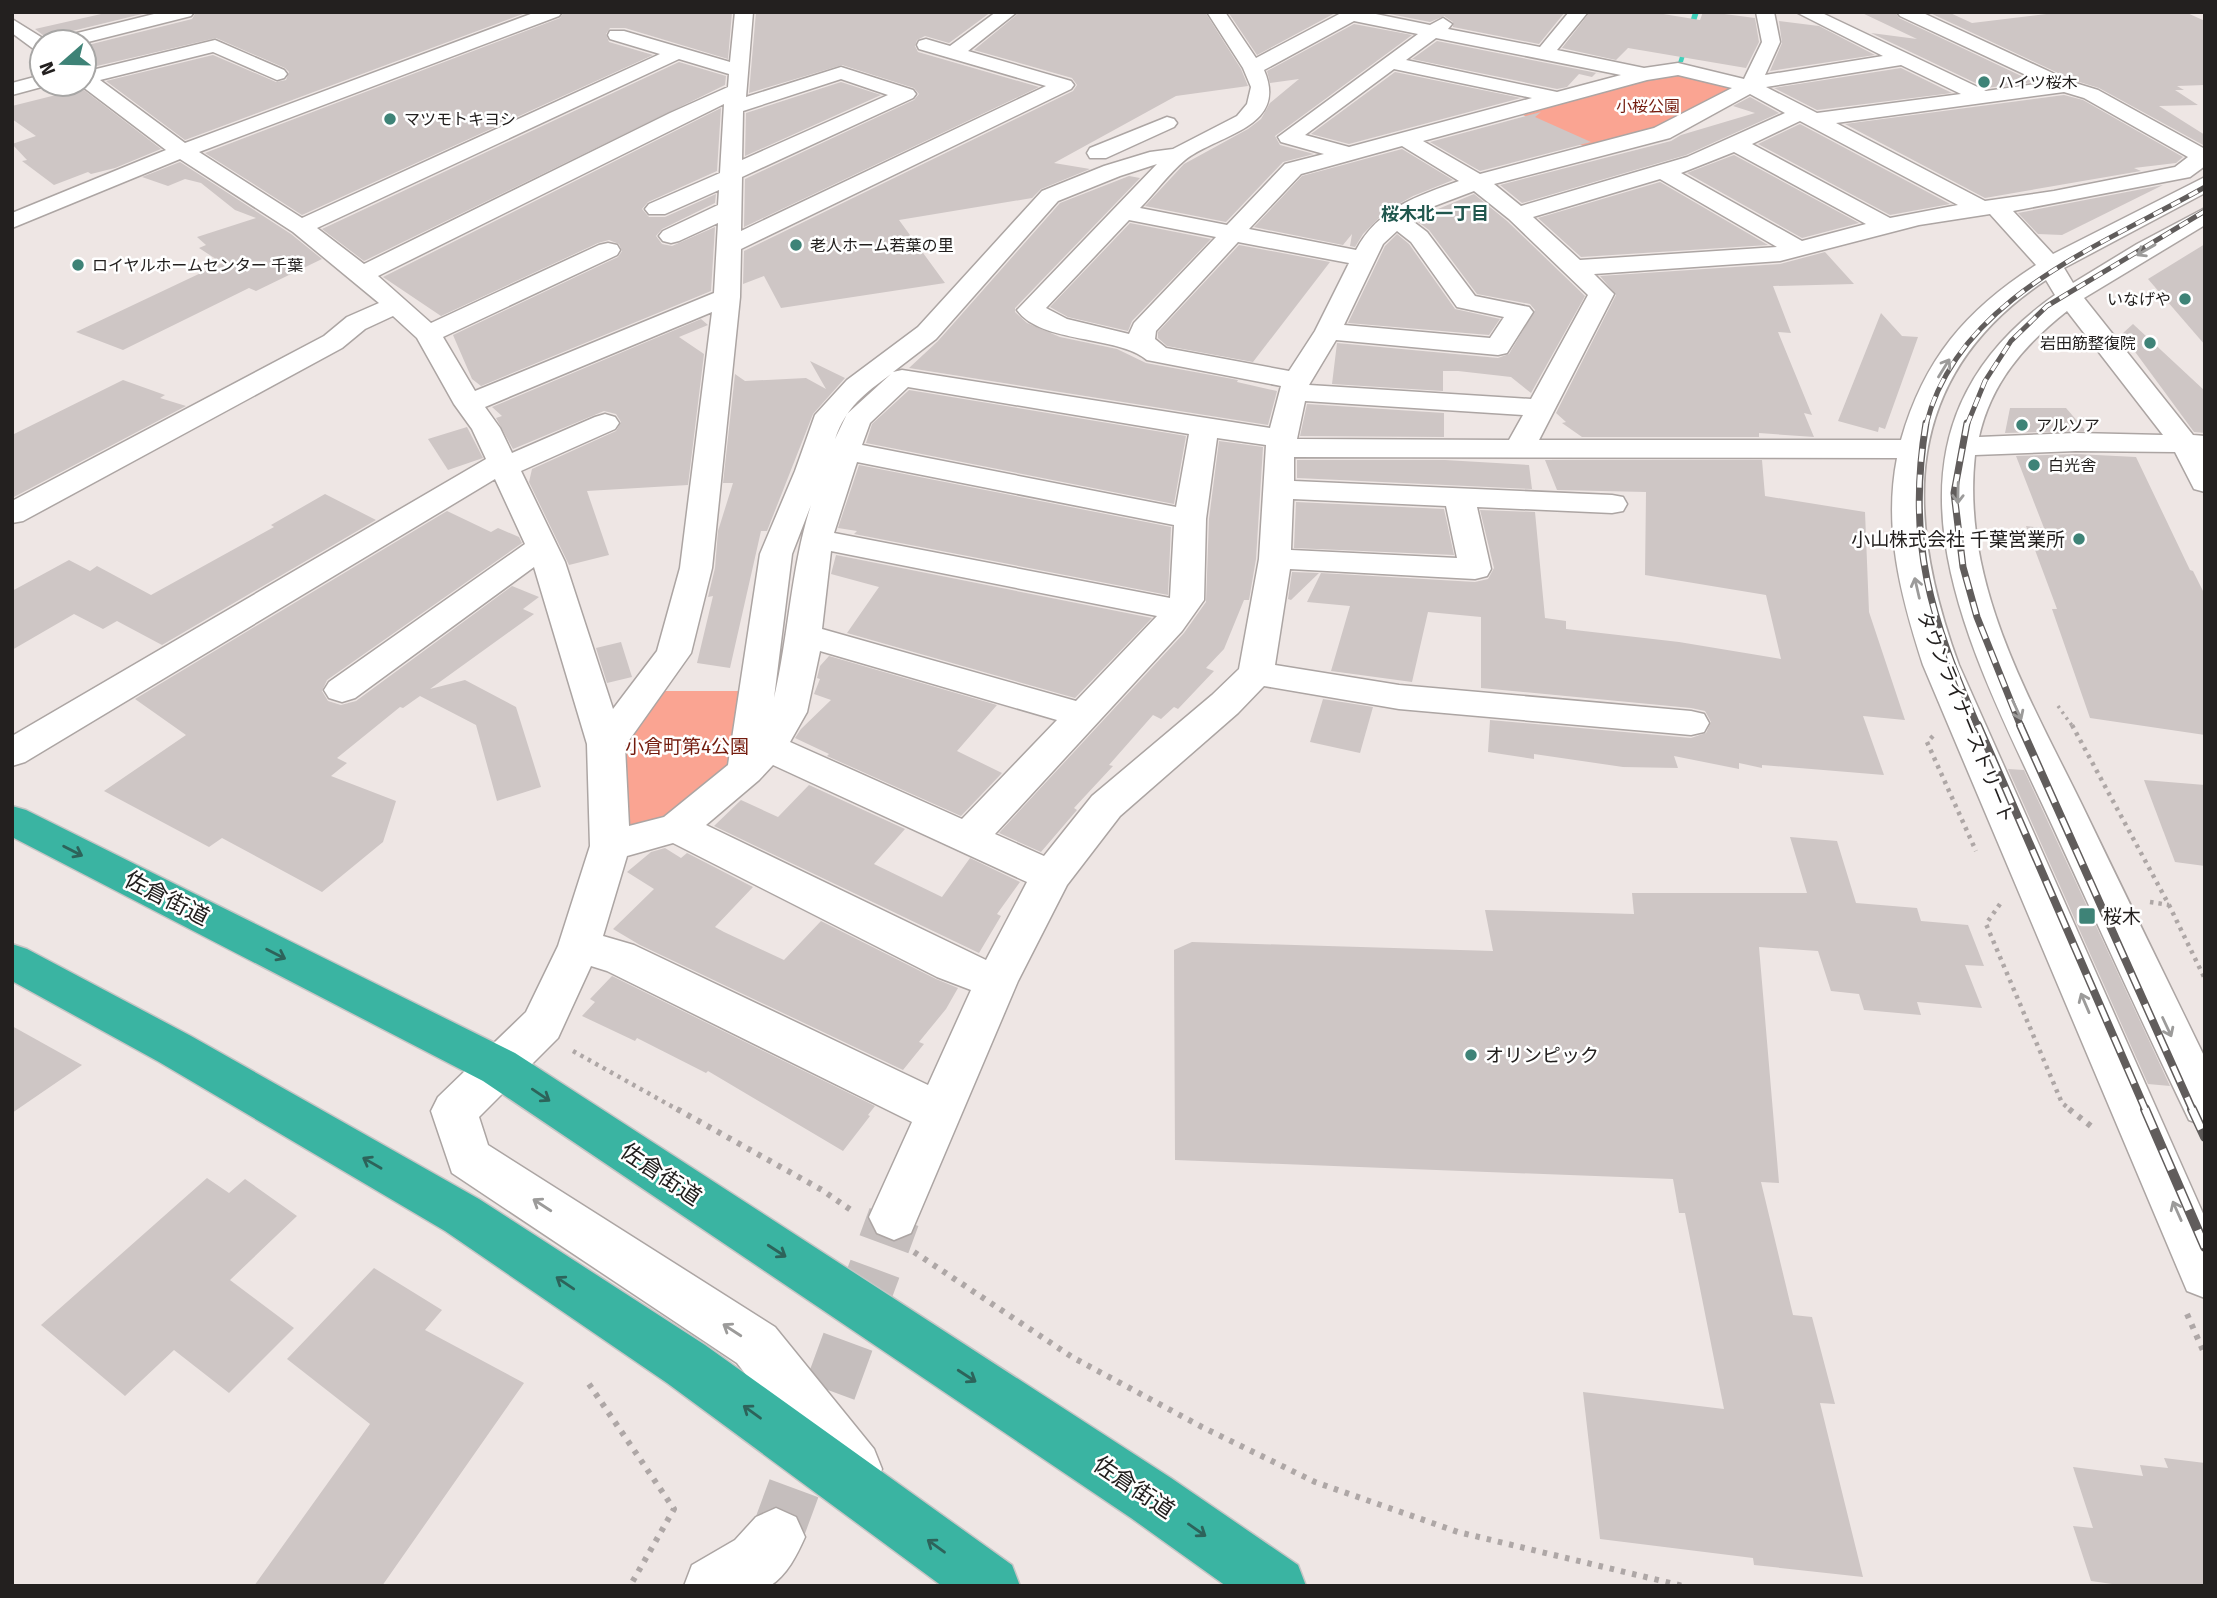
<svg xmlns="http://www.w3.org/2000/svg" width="2217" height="1598" viewBox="0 0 2217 1598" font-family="'Fira Sans','Noto Sans JP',sans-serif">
	<rect width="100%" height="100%" fill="#eee6e4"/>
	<g fill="#faa492">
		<path d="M1669 76H1687L1734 87 1661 129 1589 149 1523 115 1641 81Z"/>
		<path d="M662 691H747L736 771 673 825 620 835 623 743Z"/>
	</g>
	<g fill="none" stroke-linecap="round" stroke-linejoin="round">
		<path fill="#3fd1bb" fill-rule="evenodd" d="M1693 12H1699L1683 62 1678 63Z"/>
	</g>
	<g fill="#cec6c5">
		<path d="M110 12H150L56 35 52 42 35 29Z"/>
		<path d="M196 12H528L185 140 106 81 213 55 276 82 286 80 289 72 285 68 216 38 84 69V46L192 19Z"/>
		<path d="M564 12H732L728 59 625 28H610L606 34 609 42 653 55 302 215 205 153 560 18Z"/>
		<path d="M756 12H991L949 43 925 36 917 40 915 46 918 52 1039 87 744 227 745 179 914 100 919 94 914 88 842 65 749 93Z"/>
		<path d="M1020 12H1205L1241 69 1248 86 1176 96 1054 163 1090 169 1041 189 1032 198 899 220 945 283 781 308 764 276 743 284 744 251 1073 91 1077 85 1072 78 974 50Z"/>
		<path d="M1228 12H1337L1257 55Z"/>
		<path d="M1380 12 1414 14 1565 12 1539 44 1453 27V22L1444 16 1430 22Z"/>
		<path d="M1590 12H1651L1700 20 1703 12H1709L1755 18 1759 42 1746 68 1628 48 1616 60 1562 48Z"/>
		<path d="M1860 12H1895L1899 18 2034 82 1986 88 1871 33 1917 39Z"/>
		<path d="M1928 12H1948L1972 23 2063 12H2185L2205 21V85L2177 86 2184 90H2175L2198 105 2159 106 2205 135V146L2099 88 2073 80Z"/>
		<path d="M1779 21 1819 26 1875 55 1770 71 1782 43Z"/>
		<path d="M1354 24 1412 35 1275 136 1280 145 1314 154 1283 162 1226 222 1145 206 1184 164 1248 129 1261 119 1270 103 1299 79 1270 83 1267 71Z"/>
		<path d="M1437 41 1602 74 1596 73 1592 77 1579 74 1567 87 1557 89 1412 59Z"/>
		<path d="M679 62 726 76 725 85 364 261 322 229Z"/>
		<path d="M1901 68 1952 93 1817 110 1774 88Z"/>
		<path d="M1395 72 1521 98 1349 144 1311 134Z"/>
		<path d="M841 82 881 95 745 156 746 113Z"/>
		<path d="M51 84H76L161 149 115 168 91 174 88 172 54 185 22 161 27 160 12 144 36 136 12 119V106L56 95 48 88Z"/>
		<path d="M2064 95 2083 100 2183 157 2176 163 2134 168 2141 171 1985 198 1845 124Z"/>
		<path d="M1750 97 1779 113 1686 155 1522 203 1500 185 1671 141 1681 135 1755 113 1733 106Z"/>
		<path d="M721 108 717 171 648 202 642 209 649 217H665L716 194 715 203 662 229 656 236 662 244 672 246 715 227 711 291 481 386 472 379 453 335 618 257 622 251 619 244 609 240 598 243 441 316 383 277Z"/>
		<path d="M1541 112 1535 117 1591 142 1480 171 1430 142Z"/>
		<path d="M1800 124 1950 204 1890 215 1758 144Z"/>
		<path d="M1402 149 1453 180 1413 196 1386 211 1363 234 1355 247 1350 246 1352 234 1343 245 1254 227 1302 176Z"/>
		<path d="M1734 155 1859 223 1802 238 1687 173Z"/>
		<path d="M180 162 291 234 322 259 256 291 249 288 123 350 76 332 222 263 199 248 206 245 197 237 256 218 235 210 201 183 185 179 168 186 142 177Z"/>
		<path d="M1129 176 1140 178 1015 308V312L1027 323 1060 337 1117 349 1146 363 1238 380 1237 382 1277 391 1268 425 909 368 938 341 1060 203Z"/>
		<path d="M1660 182 1768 245 1581 257 1538 218Z"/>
		<path d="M2163 185 2062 235 2038 234 2018 213Z"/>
		<path d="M1474 194 1507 221 1585 296 1531 393 1511 377 1458 371H1443V391L1332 384 1337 343 1498 358 1509 354 1535 310 1530 304 1477 294 1429 230 1414 219Z"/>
		<path d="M1130 223 1211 239 1132 321 1128 331 1068 317 1050 307Z"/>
		<path d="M1397 234 1409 244 1455 309 1500 319 1489 335 1348 323 1385 246Z"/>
		<path d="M2205 244V345L2148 279Z"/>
		<path d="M1239 245 1330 262 1253 362 1167 346 1158 338V332Z"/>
		<path d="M1825 252 1854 284 1773 286 1791 333 1778 332 1812 415 1804 413 1814 437 1759 433V437H1582L1562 423 1566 422 1556 413 1616 295 1600 276 1780 264Z"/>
		<path d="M1881 313 1902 336 1918 337 1885 429 1879 427 1878 432 1838 421Z"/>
		<path d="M701 319 708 325 679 337 704 354 688 485 587 491 609 555 569 565 529 482 532 469 616 431 621 422 616 414 604 411 513 449 496 418 502 416 492 407Z"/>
		<path d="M2133 324 2205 391V433L2194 432 2122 334Z"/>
		<path d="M810 361 845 378 813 414 767 531H761L730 668 697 663 713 596 708 597 715 568 718 531 733 483H723L735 374 745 381 806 378 826 389Z"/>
		<path d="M123 380 165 395 160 398 186 406 12 498V435Z"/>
		<path d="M909 390 1186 436 1174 504 866 443 872 424Z"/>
		<path d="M1307 404 1444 413V437L1300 436Z"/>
		<path d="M2010 408H2066L2086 431 2005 433Z"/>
		<path d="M467 427 483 458 448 470 428 439Z"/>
		<path d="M1219 441 1263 447 1256 559 1249 600H1244L1224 649 1206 668 1214 671 1178 709 1174 707 1161 719 1153 715 1109 765 1113 766 1074 808 1077 810 1041 852 999 833 1184 633 1206 602 1209 519Z"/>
		<path d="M2076 454 2136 457 2190 570 2193 571 2205 595V735L2090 718 2052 609H2057L2026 526 2044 528 2016 456Z"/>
		<path d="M1297 460H1445L1529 465 1532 489 1297 478Z"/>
		<path d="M1545 460H1762L1765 496 1865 512 1869 612 1905 720 1863 716 1884 775 1762 765V768L1739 763V769L1674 756 1678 768 1623 767 1534 754V759L1488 752 1490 720 1691 738 1706 733 1711 722 1705 711 1691 708 1481 688V617L1428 612 1412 682 1331 671 1350 606 1307 602 1321 573 1475 582 1488 579 1494 568 1480 510 1535 512 1545 618 1566 621V629L1679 642 1781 659 1766 595 1645 575 1646 492 1557 490Z"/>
		<path d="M859 465 1171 527 1168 595 854 534 857 531 838 528Z"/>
		<path d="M325 494 376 520 162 645 117 621 103 629 74 614 12 650V591L69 560 90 571 97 566 151 595 274 527 271 525Z"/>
		<path d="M1296 502 1444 509 1454 555 1294 548Z"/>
		<path d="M447 511 491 532 498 528 519 537 522 543 327 680 322 691 328 701 341 705 356 701 512 586 539 597 523 609 534 614 430 689 465 680 516 707 541 787 497 801 476 725 420 696 403 708 400 707 337 758 347 763 331 776 396 801 383 842 322 892 222 838 209 847 104 791 186 735 135 699Z"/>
		<path d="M836 555 1152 618 1075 698 847 633 879 587 831 574Z"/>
		<path d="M1292 572 1319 573 1291 600 1288 599Z"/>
		<path d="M621 642 632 677 607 683 596 648Z"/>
		<path d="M829 656 997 705 957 751 1002 773 961 816 827 756 829 754 795 738 801 729 831 700 814 694 820 679 817 678 820 666Z"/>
		<path d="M1323 699 1373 707 1360 753 1310 742Z"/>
		<path d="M2008 769 2024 770 2170 1086 2148 1084Z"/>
		<path d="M2144 780 2205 785V866L2175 862Z"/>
		<path d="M809 785 905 829 874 864 942 897 970 858 1020 882 997 914 1001 916 979 953 714 826 741 800 778 817Z"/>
		<path d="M1790 837 1837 841 1856 903 1917 908 1921 921 1968 925 1984 966 1965 965 1982 1008 1917 1002 1921 1015 1864 1010 1859 994 1831 991 1818 951 1759 947 1779 1183 1761 1182 1793 1315 1812 1317 1835 1404 1820 1403 1863 1577 1754 1565 1753 1558 1600 1539 1583 1392 1724 1409 1685 1213H1679L1673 1179 1175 1160 1174 950 1192 942 1493 951 1485 910 1634 914 1632 893H1807Z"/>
		<path d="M665 848 681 858 687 853 753 887 715 927 724 932 784 960 821 921 936 979 958 988 946 1009 919 1042 924 1044 903 1070 640 945 613 929 654 889 627 872 651 852Z"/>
		<path d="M612 976 875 1106 868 1115 870 1116 843 1151 708 1071 706 1073 637 1038 635 1041 582 1016 595 1002 590 999Z"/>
		<path d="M12 1026 82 1065 12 1113Z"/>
		<path d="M207 1178 229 1193 245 1179 297 1216 230 1280 294 1328 229 1393 174 1350 125 1396 41 1325Z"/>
		<path d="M374 1268 442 1310 425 1330 524 1383 382 1586H254L370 1424 287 1359Z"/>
		<path d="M2164 1458 2205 1463V1586H2126L2091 1581 2073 1526 2093 1528 2073 1467 2143 1476 2140 1465 2168 1468Z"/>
	</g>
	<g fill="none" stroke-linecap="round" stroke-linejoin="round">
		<path stroke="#c5bebd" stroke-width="52" stroke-dasharray="52 26" stroke-linecap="butt" d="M776 1537 894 1217"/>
		<defs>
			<g id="minor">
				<path d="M162 12H194L191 16 84 43 55 42 57 38Z"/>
				<path d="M536 12H562L559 16 199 152 302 218 660 54 610 39 608 35 610 31H624L730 62 735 12H753L746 97 841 67 913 90 916 94 913 98 742 177 741 231 1046 86 919 49 917 45 919 41 926 39 950 46 996 12H1017L968 51 1071 81 1074 85 1071 89 741 249 740 297 712 568 691 653 625 746 629 826 664 817 728 765 760 554 795 471 815 415 847 380 918 327 1042 191 1104 166 1150 152 1173 149 1237 116 1247 104 1251 87 1243 68 1207 12H1225L1256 58 1343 12H1366L1430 25 1443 18 1452 24 1448 29 1540 47 1569 12H1588L1557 50 1644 68 1678 63 1744 79 1762 42 1756 12H1774L1780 42 1765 75 1883 56 1796 12H1820L1986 91 2043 83 1900 16 1897 12H1921L2072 82 2098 90 2205 149V166L2190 177 2013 211 2053 254 2205 177V193L2064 268 2073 283 2137 244 2205 208V225L2084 298 2193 435 2205 436V492L2194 489 2175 452 2076 451 1975 455C1961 582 2028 695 2082 805 2122 889 2164 973 2205 1058V1126L2189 1120C2142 1023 2098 925 2053 827 1972 651 1849 440 2055 295L2046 280C1900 377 1904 515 1959 665L2205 1218V1298L2187 1291 1923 665C1901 597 1883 529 1897 458L1294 457V481L1612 495 1623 497 1627 504 1623 511 1612 513 1477 507 1491 569 1487 576 1475 579 1290 569 1275 665 1399 685 1691 711 1704 714 1709 723 1704 732 1691 735 1399 709 1264 686 1238 713 1120 816 1067 885 1018 981 911 1233 894 1240 877 1233 869 1217 912 1122 607 971 591 966 558 1038 479 1117 488 1145 775 1327 874 1449 882 1469 874 1489 854 1497 834 1489 737 1363 452 1173 431 1111 438 1097 526 1012 558 946 590 846 587 744 534 567 355 698 342 702 329 698 324 690 329 682 525 544 495 479 25 762 12 766V736L486 459 472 429 454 404 417 338 393 316 365 329 342 348 23 521 12 523V501L324 336 347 317 379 303 293 232 180 159 12 228V213L166 150 79 84H84V72L215 40 284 70 287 74 284 78 277 80 213 52 100 80 185 143ZM1354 21 1418 34 1278 137 1281 142 1324 154 1285 164 1227 225 1140 208C1155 193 1169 173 1185 160 1218 134 1289 128 1264 70ZM1436 38 1621 75 1557 92 1406 60ZM679 59 729 74 728 87 670 113 364 264 317 228ZM1901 65 1961 94 1817 113 1766 87ZM1394 69 1532 98 1349 147 1305 135ZM1678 75 1732 88 1654 128 1480 174 1423 141 1647 80ZM841 79 888 95 742 160 743 111ZM2064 92 2084 98 2188 157 2175 167 2054 191 1985 201 1836 123ZM1750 94 1785 113 1687 157 1521 206 1494 184 1670 138ZM724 104 720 173 649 204 645 209 649 214H665L719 190 718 205 663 231 659 236 663 241 671 243 679 241 718 223 714 293 475 391 443 337 617 255 620 250 617 245 608 243 599 245 431 323 378 276ZM1800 121 1958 205 1890 218 1752 144ZM1402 146 1459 181C1418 196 1378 208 1356 250L1249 229 1301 174ZM1734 152 1866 224 1802 241 1681 173ZM1157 164 1017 310C1041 344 1118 335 1147 360L1281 386 1270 428 902 370 893 372 936 339 1058 201 1120 176ZM1660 179 1777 247 1580 260 1533 217ZM1474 191 1509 219 1588 295 1531 399 1309 385 1336 340 1498 355 1507 353 1533 312 1529 307 1475 296 1427 232 1410 219 1416 213ZM1990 214 2036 265C1966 310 1924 359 1901 440H1539L1614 294 1594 274 1780 261 1919 225ZM1129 220 1216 237 1134 323 1129 334 1067 319 1046 308ZM1397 231 1411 242 1457 307 1504 317 1490 338 1344 325 1383 244ZM1238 242 1349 263 1315 331 1289 371 1166 348 1155 339 1156 331ZM2067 311 2163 435 2076 433 1979 437C1991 383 2024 345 2067 311ZM712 312 680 568 657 651 613 709 565 562 521 471 615 429 619 423 615 417 605 414 595 417 512 453 500 428 485 407ZM891 374 847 414 835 439C846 407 864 394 891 374ZM908 387 1189 434 1176 507 862 445 870 423ZM1305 401 1523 415 1509 440 1297 439ZM1217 438 1266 445 1259 559 1239 669 1212 695 1092 796 1044 856 995 834 1182 631 1204 600 1206 519ZM857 462 1174 525 1170 598 834 533ZM1293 499 1446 506 1457 558 1291 550ZM811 505C791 567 789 634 774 698L792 554ZM831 551 1157 616 1076 701 822 629ZM820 651 1057 720 962 819 790 742 807 712ZM773 765 1027 882 986 960 706 825 759 780ZM673 843 937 977 971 990 928 1085 634 945 603 936 627 856Z"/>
				<path d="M12 19 49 42H42V52L35 50 12 33Z"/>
				<path d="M42 75V84L49 85 12 95V83Z"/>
				<path d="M1167 117 1174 119 1177 123 1174 127 1106 158H1090L1087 153 1090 148Z"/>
				<path d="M776 1508 796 1517 805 1537C797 1555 787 1575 770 1586H684L692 1565 735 1540 756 1517Z"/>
			</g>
			<g id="highway">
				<path d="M12 806 26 810 515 1053 1171 1478 1298 1565 1306 1586H1226L1131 1518 483 1081 12 837Z"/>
				<path d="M12 944 27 949 191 1036 479 1199 705 1345 1012 1565 1020 1586H942L667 1383 445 1231 159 1062 12 981Z"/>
			</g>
		</defs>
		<use href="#minor" stroke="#aca5a3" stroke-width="3"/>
		<use href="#highway" stroke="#c6c5c5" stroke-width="3"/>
		<path stroke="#aea7a6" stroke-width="3.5" stroke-dasharray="2.5 4.5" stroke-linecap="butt" d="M2058 706 2073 727"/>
		<g stroke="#aea7a6" stroke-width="4.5" stroke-dasharray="3.5 5" stroke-linecap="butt">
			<path d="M2072 725 2169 905 2205 979"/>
			<path d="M1933 736 1927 742 1976 851"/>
			<path d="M2150 902 2169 905"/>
			<path d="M2000 904 1986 924 2062 1103 2072 1111"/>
			<path d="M573 1051 680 1111"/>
		</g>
		<g stroke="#aea7a6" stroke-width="6" stroke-dasharray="4.5 7" stroke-linecap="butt">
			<path d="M677 1109 822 1190 851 1210"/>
			<path d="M2069 1109 2096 1130"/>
			<path d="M914 1252 1072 1357 1202 1427 1315 1482 1458 1532 1683 1586"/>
			<path d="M2187 1314 2205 1355"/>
			<path d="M589 1384 674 1509 630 1586"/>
		</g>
		<use href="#minor" fill="#fff" fill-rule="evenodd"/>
		<use href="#highway" fill="#3ab4a2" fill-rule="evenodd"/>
		<defs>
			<g id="rail-far3">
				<path d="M1926 425C1958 297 2103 245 2205 187"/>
				<path d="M1967 425 1985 381 2011 341 2047 306 2205 211"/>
			</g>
			<g id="rail-far2">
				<path d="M1926 423C1906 543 1931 618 1978 727"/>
				<path d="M1967 423 1954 493 1963 567 1977 617 2021 727"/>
			</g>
			<g id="rail-far1">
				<path d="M1978 725 2146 1111"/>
				<path d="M2020 725 2193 1111"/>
			</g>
			<g id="rail">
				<path d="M2145 1109 2205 1247"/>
				<path d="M2192 1109 2205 1137"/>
			</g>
		</defs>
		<use href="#rail-far3" stroke="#615d5c" stroke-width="5"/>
		<use href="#rail-far2" stroke="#615d5c" stroke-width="7"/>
		<use href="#rail-far1" stroke="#615d5c" stroke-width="8"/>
		<use href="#rail" stroke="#615d5c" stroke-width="10"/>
		<use href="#rail-far3" stroke="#fff" stroke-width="3.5" stroke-dasharray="10" stroke-linecap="butt"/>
		<use href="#rail-far2" stroke="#fff" stroke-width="4.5" stroke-dasharray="13" stroke-linecap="butt"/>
		<use href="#rail-far1" stroke="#fff" stroke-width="5" stroke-dasharray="17" stroke-linecap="butt"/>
		<use href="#rail" stroke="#fff" stroke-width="7" stroke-dasharray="22" stroke-linecap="butt"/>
	</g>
	<defs><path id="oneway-shaft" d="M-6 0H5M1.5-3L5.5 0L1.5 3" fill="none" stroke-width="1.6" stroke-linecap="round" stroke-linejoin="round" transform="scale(1.75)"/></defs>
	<g stroke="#9c9b9a">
		<use href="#oneway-shaft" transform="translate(2146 250) rotate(150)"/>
		<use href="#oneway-shaft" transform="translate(1944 368) rotate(-58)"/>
		<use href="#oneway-shaft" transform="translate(1958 493) rotate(91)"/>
		<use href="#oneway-shaft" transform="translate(1917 588) rotate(-103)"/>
		<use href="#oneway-shaft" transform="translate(2017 710) rotate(65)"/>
		<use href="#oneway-shaft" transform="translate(2085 1003) rotate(-113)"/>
		<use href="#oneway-shaft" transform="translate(2167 1027) rotate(65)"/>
		<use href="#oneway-shaft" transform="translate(542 1205) rotate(-147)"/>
		<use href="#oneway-shaft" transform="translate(2177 1211) rotate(-114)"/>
		<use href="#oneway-shaft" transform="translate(732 1330) rotate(-147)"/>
	</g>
	<g stroke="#2d635a">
		<use href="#oneway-shaft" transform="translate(73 851) rotate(27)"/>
		<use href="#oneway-shaft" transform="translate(276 954) rotate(27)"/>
		<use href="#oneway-shaft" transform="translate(541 1095) rotate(34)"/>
		<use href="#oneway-shaft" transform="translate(372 1163) rotate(-150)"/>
		<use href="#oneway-shaft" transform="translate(777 1251) rotate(33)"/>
		<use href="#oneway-shaft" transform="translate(565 1283) rotate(-146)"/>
		<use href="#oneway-shaft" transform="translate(967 1376) rotate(33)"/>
		<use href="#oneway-shaft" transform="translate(752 1412) rotate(-144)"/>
		<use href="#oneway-shaft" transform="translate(1197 1530) rotate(35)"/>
		<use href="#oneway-shaft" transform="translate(936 1546) rotate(-144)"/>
	</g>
	<g fill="#3e8377" stroke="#fff" stroke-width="2.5">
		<circle cx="1984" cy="82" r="7"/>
		<circle cx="390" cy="119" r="7"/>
		<circle cx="796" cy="245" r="7"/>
		<circle cx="78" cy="265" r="7"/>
		<circle cx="2185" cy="299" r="7"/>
		<circle cx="2150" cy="343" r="7"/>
		<circle cx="2022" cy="425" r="7"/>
		<circle cx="2034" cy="465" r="7"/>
		<circle cx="2079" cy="539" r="7"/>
		<rect x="2078" y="907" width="18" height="18" rx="3.5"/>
		<circle cx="1471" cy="1055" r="7"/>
	</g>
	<g text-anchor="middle" stroke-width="5" stroke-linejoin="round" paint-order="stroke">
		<g font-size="16" fill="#23201f" stroke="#fff" text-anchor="start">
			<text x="1998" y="88">ハイツ桜木</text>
			<text x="404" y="125">マツモトキヨシ</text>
			<text x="810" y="251">老人ホーム若葉の里</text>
			<text x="92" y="271">ロイヤルホームセンター 千葉</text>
			<text x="2171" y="305" text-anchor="end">いなげや</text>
			<text x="2136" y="349" text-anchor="end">岩田筋整復院</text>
			<text x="2036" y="431">アルソア</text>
			<text x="2048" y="471">白光舎</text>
		</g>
		<g font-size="16" fill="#741c0e" stroke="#fff">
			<text x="1648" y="112">小桜公園</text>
		</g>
		<g font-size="18" font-weight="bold" fill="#20574e" stroke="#fff">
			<text x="1435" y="220">桜木北一丁目</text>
		</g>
		<g font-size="19" fill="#23201f" stroke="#fff" text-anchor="start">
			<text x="2065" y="546" text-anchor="end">小山株式会社 千葉営業所</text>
			<text x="2103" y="923">桜木</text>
			<text x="1485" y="1062">オリンピック</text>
		</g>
		<g font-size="19" fill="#23201f" stroke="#fff">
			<text transform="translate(1966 717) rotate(68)" y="7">タウンライナーストリート</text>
		</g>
		<g font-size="19" fill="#741c0e" stroke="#fff">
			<text x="687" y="753">小倉町第4公園</text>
		</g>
		<g font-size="23" fill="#23201f" stroke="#fff">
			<text transform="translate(167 898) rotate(27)" y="8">佐倉街道</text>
			<text transform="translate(661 1174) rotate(34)" y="8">佐倉街道</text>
			<text transform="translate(1134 1487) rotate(34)" y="8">佐倉街道</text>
		</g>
	</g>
	<rect width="2217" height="1598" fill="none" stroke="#23201f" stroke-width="28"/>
	<g transform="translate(63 63) rotate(250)"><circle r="33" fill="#ffffff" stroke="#a7a6a5" stroke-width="2"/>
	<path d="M0-5L12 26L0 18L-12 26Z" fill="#3e8377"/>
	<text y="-10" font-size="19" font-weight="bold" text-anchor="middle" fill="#23201f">N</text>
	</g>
</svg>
